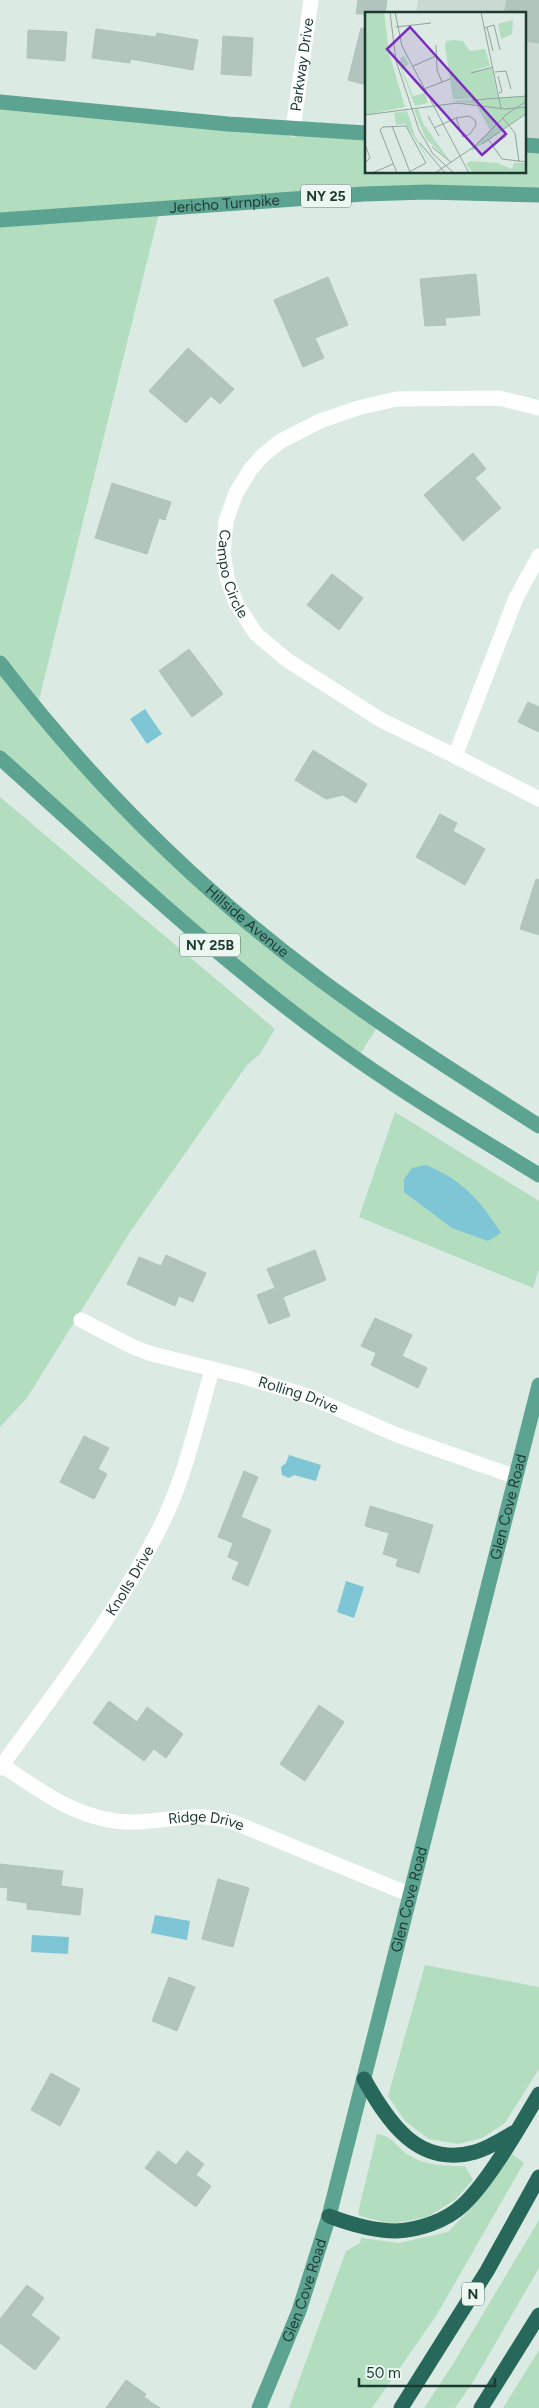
<svg xmlns="http://www.w3.org/2000/svg" width="539" height="2408" viewBox="0 0 539 2408" font-family="Figtree,sans-serif">
	<rect width="100%" height="100%" fill="#dceae4"/>
	<path fill="#cadad3" d="M418 0H539V146L525 145V14H416Z"/>
	<g fill="#b2ddbf">
		<path d="M0 102 366 133V172H525V145L539 146V195L492 193 160 209 37 708 182 865 380 1023 357 1059 327 1038 0 758Z"/>
		<path d="M0 797 275 1029 260 1054 247 1065 130 1232 27 1398 0 1427Z"/>
		<path d="M395 1112 539 1201V1269L533 1288 359 1217Z"/>
		<path d="M425 1965 539 1987V2069L505 2123 482 2138 458 2144 429 2139 405 2121 388 2096Z"/>
		<path d="M377 2134C393 2136 397 2148 410 2156 427 2166 445 2166 465 2166L473 2180 455 2200 427 2217 392 2224 360 2216 358 2213Z"/>
		<path d="M512 2154 524 2163 436 2316 372 2408H289L346 2251 360 2243 361 2238 399 2243 448 2232 474 2205Z"/>
		<path d="M539 2220V2268L473 2382 455 2408H424L453 2364Z"/>
		<path d="M539 2350V2408H503Z"/>
	</g>
	<g fill="#7ec6d5">
		<path d="M145 709 162 734 147 744 130 719Z"/>
		<path d="M426 1165C462 1180 480 1200 501 1233L488 1241 452 1228 404 1192V1179L412 1168Z"/>
		<path d="M289 1455 321 1465 316 1481 294 1475 289 1478 282 1475 281 1467 286 1463Z"/>
		<path d="M346 1581 364 1587 354 1618 337 1612Z"/>
		<path d="M155 1915 190 1921 187 1940 151 1933Z"/>
		<path d="M32 1935 69 1937 68 1954 31 1952Z"/>
	</g>
	<g fill="#b1c5bd" stroke="#aec4bb">
		<path d="M358 0H387L385 14H356Z"/>
		<path d="M507 0H539V43L525 41V14H504Z"/>
		<path d="M361 28H366V85L348 80Z"/>
		<path d="M96 29 156 37 157 33 198 40 193 70 131 59 130 63 92 58Z"/>
		<path d="M28 30 67 32 65 61 27 58Z"/>
		<path d="M223 36 253 38 251 76 221 74Z"/>
		<path d="M476 274 480 315 445 318 446 325 425 326 420 279Z"/>
		<path d="M328 277 348 325 315 338 324 358 303 367 274 300Z"/>
		<path d="M188 348 234 389 220 404 211 396 186 423 149 391Z"/>
		<path d="M473 453 486 469 475 478 501 508 463 541 424 495Z"/>
		<path d="M112 483 171 502 165 520 159 518 147 554 95 538Z"/>
		<path d="M332 574 363 598 339 630 307 605Z"/>
		<path d="M189 649 223 694 192 717 159 671Z"/>
		<path d="M528 702 539 707V732L518 722Z"/>
		<path d="M313 750 367 784 356 803 343 795 326 799 295 780Z"/>
		<path d="M440 814 457 823 453 831 485 849 465 885 416 857Z"/>
		<path d="M536 879 539 880V935L520 929Z"/>
		<path d="M315 1250 326 1280 283 1297 290 1316 269 1324 257 1295 275 1288 267 1269Z"/>
		<path d="M166 1255 206 1273 193 1302 179 1296 175 1306 127 1284 139 1257 161 1266Z"/>
		<path d="M375 1318 412 1335 402 1356 427 1368 418 1388 371 1365 376 1353 361 1346Z"/>
		<path d="M84 1436 109 1448 98 1469 107 1474 94 1499 60 1482Z"/>
		<path d="M244 1471 258 1477 241 1517 271 1530 248 1586 232 1579 239 1562 228 1557 233 1543 218 1537Z"/>
		<path d="M370 1506 433 1525 419 1573 396 1566 398 1559 383 1554 389 1533 365 1526Z"/>
		<path d="M109 1701 137 1722 147 1707 183 1734 166 1758 154 1749 144 1761 93 1723Z"/>
		<path d="M319 1705 344 1722 305 1781 280 1764Z"/>
		<path d="M0 1864 63 1871 61 1886 83 1889 80 1915 27 1909V1903L7 1900 8 1888 0 1887Z"/>
		<path d="M218 1879 249 1888 233 1947 202 1939Z"/>
		<path d="M169 1977 195 1987 177 2031 152 2021Z"/>
		<path d="M51 2073 80 2089 60 2126 31 2110Z"/>
		<path d="M158 2151 176 2165 187 2151 204 2164 196 2175 211 2186 196 2207 145 2168Z"/>
		<path d="M27 2285 44 2298 31 2315 60 2338 35 2370 0 2343V2319Z"/>
		<path d="M126 2380 146 2394 144 2397 160 2408H106Z"/>
	</g>
	<g fill="none" stroke-linecap="round" stroke-linejoin="round">
		<g stroke="#fff" stroke-width="15">
			<path id="s1" d="M293 129 311 0"/>
			<path id="s2" d="M539 408 499 398 396 399 358 408 320 421 281 441 263 455 250 470 236 493 226 521 223 553 227 578 236 603 256 634 287 660 381 720 455 756 516 598 539 556"/>
			<path d="M455 756 539 799"/>
			<path id="s3" d="M81 1320 133 1347 152 1354 241 1376 308 1396 397 1435 516 1477"/>
			<path id="s4" d="M2 1765C44 1794 84 1824 138 1822 174 1820 196 1811 233 1822L411 1895"/>
			<path id="s5" d="M0 1768C59 1686 123 1606 166 1515 187 1469 198 1418 212 1370"/>
		</g>
		<g stroke="#5da392" stroke-width="15">
			<path d="M0 102 228 124 366 133"/>
			<path d="M525 145 539 146"/>
			<path id="s6" d="M0 220 364 194 427 192 539 195"/>
			<path id="s7" d="M0 663C92 783 200 891 322 981 392 1033 466 1079 539 1126"/>
			<path d="M0 758C107 854 211 953 327 1038 395 1088 467 1131 539 1175"/>
			<path id="s8" d="M259 2408 299 2311 329 2216 539 1385"/>
		</g>
		<g stroke="#27685b" stroke-width="15">
			<path d="M364 2079C388 2122 418 2168 475 2152 489 2148 501 2140 513 2133"/>
			<path d="M329 2216C350 2224 373 2231 396 2231 419 2230 446 2221 463 2205 489 2181 520 2126 539 2094"/>
			<path d="M401 2408 487 2271 539 2177"/>
			<path d="M481 2408 539 2315"/>
		</g>
	</g>
	<g text-anchor="middle" stroke-width="5" stroke-linejoin="round" paint-order="stroke">
		<g fill="#ecf7f2" stroke="#5b736c" stroke-width="1">
			<rect x="301" y="184.5" width="50" height="23" rx="4"/>
			<rect x="180" y="933.5" width="60" height="23" rx="4"/>
			<rect x="462" y="2282.5" width="22" height="23" rx="4"/>
		</g>
		<g font-size="14" font-weight="bold" fill="#1d3a32">
			<text x="326" y="201">NY 25</text>
			<text x="210" y="950">NY 25B</text>
			<text x="473" y="2299">N</text>
		</g>
		<g font-size="15" fill="#1d3a32" stroke="#ecf7f2">
			<text dy="5" stroke="none"><textPath href="#s1" startOffset="65">Parkway Drive</textPath></text>
			<text dy="5" stroke="none"><textPath href="#s6" startOffset="225">Jericho Turnpike</textPath></text>
			<text dy="5" stroke="none"><textPath href="#s2" startOffset="421">Campo Circle</textPath></text>
			<text dy="5" stroke="none"><textPath href="#s7" startOffset="358">Hillside Avenue</textPath></text>
			<text dy="5" stroke="none"><textPath href="#s3" startOffset="231">Rolling Drive</textPath></text>
			<text dy="5" stroke="none"><textPath href="#s8" startOffset="936">Glen Cove Road</textPath></text>
			<text dy="5" stroke="none"><textPath href="#s5" startOffset="228">Knolls Drive</textPath></text>
			<text dy="5" stroke="none"><textPath href="#s4" startOffset="219">Ridge Drive</textPath></text>
			<text dy="5" stroke="none"><textPath href="#s8" startOffset="531">Glen Cove Road</textPath></text>
			<text dy="5" stroke="none"><textPath href="#s8" startOffset="126">Glen Cove Road</textPath></text>
		</g>
	</g>
	<g transform="translate(365 12)">
		<rect width="161" height="161" fill="#dceae4"/>
		<path d="M0 0H19L24 41 40 95 0 103ZM148 8 147 22 136 27 133 12ZM90 28 98 29 105 39 120 37 125 54 105 59 127 56 133 86 88 87 80 34 81 29ZM39 44 44 52 37 57 48 84 60 81 63 91 50 94 36 57 35 46ZM161 84V101L107 139 106 137 125 118 111 92 83 89ZM53 97 59 113 85 149 61 127 49 98ZM42 99 50 124 71 159 40 112 31 113 29 101ZM105 149 132 151 147 157 149 151H161V161H108L101 152Z" fill="#b2ddbf"/>
		<path fill="none" stroke="#90a49d" stroke-width="1" d="M25 0 31 49 54 118 68 142 89 161M30 0 37 34 104 161M116 0 136 96M31 15 66 11M122 15 128 39M119 16 129 13 135 38M71 33 72 58 77 70M48 54 71 44M130 60 141 59 146 77M106 61 128 55M133 64 137 80 134 81M59 77 85 67M107 88 162 84M0 103 92 91 140 97 162 95M63 104 74 124M104 104 110 108 111 113 105 122 98 125 91 106ZM138 106 150 121 154 150M27 114 45 160M69 116 91 106M123 127 137 147 162 150M55 131 80 161M0 132 5 146 0 151M117 132 162 101M127 134 141 124M67 135 86 150M7 161 28 152M32 161 15 118 18 115 41 114 61 151 42 161M70 161 110 134 142 102 162 89"/>
		<path fill="#7b2cbf" fill-opacity="0.15" stroke="#7b2cbf" stroke-width="2.5" d="M45 15 141 122 117 143 22 37Z"/>
		<rect width="161" height="161" fill="none" stroke="#1d3a32" stroke-width="2.5"/>
	</g>
	<path d="M359 2378v8h136v-8" fill="none" stroke="#1d3a32" stroke-width="2.5"/>
	<text x="366" y="2378" font-size="15" fill="#1d3a32" stroke="#ecf7f2" stroke-width="4" paint-order="stroke">50 m</text>
</svg>
